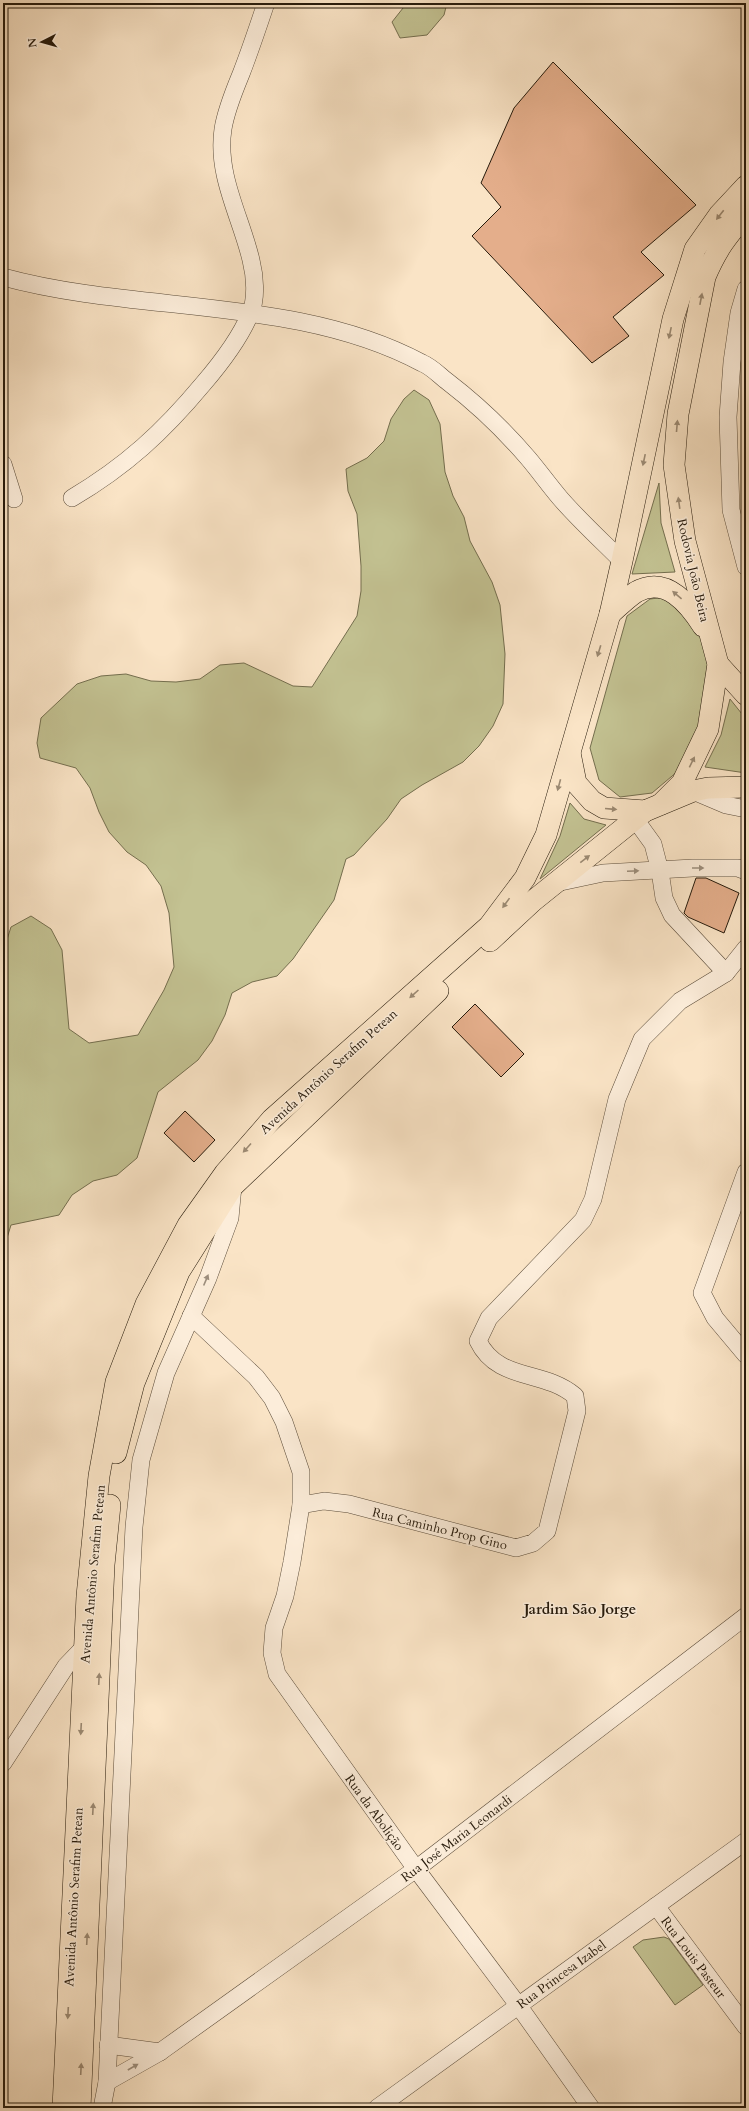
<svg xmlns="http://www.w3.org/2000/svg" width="749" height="2111" viewBox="0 0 749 2111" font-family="Cardo,serif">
	<rect width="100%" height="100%" fill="#fae4c6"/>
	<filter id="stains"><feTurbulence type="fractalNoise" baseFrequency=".005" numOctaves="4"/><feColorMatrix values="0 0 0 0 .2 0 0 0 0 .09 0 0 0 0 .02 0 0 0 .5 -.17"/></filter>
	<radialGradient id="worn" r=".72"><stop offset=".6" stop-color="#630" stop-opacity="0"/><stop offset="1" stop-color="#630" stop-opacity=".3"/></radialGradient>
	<g fill="#c3c292" stroke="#746e4e">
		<path d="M407 3H447L444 15 427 35 400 38 392 22Z"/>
		<path d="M414 390 429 400 440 424 445 472 453 496 464 517 470 541 492 582 500 605 505 654 503 704 493 726 479 746 463 762 422 785 401 799 387 819 354 855 346 859 334 900 293 959 277 976 252 982 232 993 225 1015 212 1041 198 1060 158 1092 137 1158 117 1175 93 1181 72 1195 59 1215 11 1225 3 1251V970L4 949 11 927 31 916 51 929 62 950 69 1029 89 1043 138 1035 164 990 174 967 169 913 161 886 146 865 127 852 109 832 99 812 90 788 76 768 40 758 37 743 41 718 77 684 101 676 126 674 151 681 176 682 200 679 220 665 244 663 293 686 312 687 357 616 361 591V566L357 514 348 491 346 469 367 458 384 441 391 419 404 399Z"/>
		<path d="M659 483 661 523 675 572 632 574Z"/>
		<path d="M675 596 695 613 711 678 702 730 678 771 652 793 620 797 599 780 590 748 627 616 650 599Z"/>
		<path d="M730 699 746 719V773L705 767 721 735Z"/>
		<path d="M570 803 584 819 606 825 540 879 560 836Z"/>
		<path d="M664 1937 669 1939 703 1985 675 2005 633 1947 643 1940Z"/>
	</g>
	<g fill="#e4ae8b" stroke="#261a0b">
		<path d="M553 62 696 205 641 252 664 275 613 317 629 336 592 363 472 236 501 207 481 183 514 108Z"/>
		<path d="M696 878H706L739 893 724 933 688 917 684 913Z"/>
		<path d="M475 1004 524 1054 501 1077 452 1027Z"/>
		<path d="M185 1111 215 1140 194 1162 164 1133Z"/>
	</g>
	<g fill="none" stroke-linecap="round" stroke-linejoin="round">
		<defs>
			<g id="minor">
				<path d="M3 277C138 314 297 296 422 363 432 367 440 376 448 382 478 405 504 430 528 458 539 471 549 485 560 498 579 520 601 540 622 561"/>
				<path d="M746 289 739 313 732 362 728 417 731 510 746 567"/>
				<path d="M3 464 14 499"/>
				<path d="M72 498C126 466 163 432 203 384 221 363 239 340 250 314 257 299 255 276 251 260 241 217 216 175 223 129 226 110 234 91 241 74 250 51 258 27 266 3"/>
				<path d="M693 791 726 805 746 809"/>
				<path d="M635 819 653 844 660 871 664 898 672 915 726 973"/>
				<path d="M556 883 603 873 693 868H738L746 871"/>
				<path d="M746 1172 702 1293 715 1318 746 1355"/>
				<path d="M191 1316 256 1377 272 1398 284 1422 301 1472V1505L292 1562 285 1596 274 1628 272 1653 277 1674 416 1869 518 2005 591 2108"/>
				<path d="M301 1505 324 1501 349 1504 516 1548 533 1543 547 1531 577 1411 575 1396C543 1369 498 1382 478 1341L489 1318 583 1220 593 1199 617 1099 642 1039 680 1001 726 973 746 948"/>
				<path d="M3 1763 66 1666 90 1641"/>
				<path d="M656 1906 746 2027"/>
				<path d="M108 2045 160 2052"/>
				<path d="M107 2082 160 2052 416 1869 746 1616"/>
				<path d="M102 2108 107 2082 134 1527 141 1460 166 1373 208 1278 230 1218 233 1186"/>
				<path d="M377 2108 746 1841"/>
			</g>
			<g id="major">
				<path d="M610 614C618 607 627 598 636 592 666 575 689 604 703 626"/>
				<path d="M718 664 746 695"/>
				<path d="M570 753 576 783 592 801 604 808 645 811 693 791 708 788 746 787"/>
				<path d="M661 804 682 783 708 729 718 664 685 541 674 465 678 414 705 277C716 251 727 235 746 215"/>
				<path d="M490 941 533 901 645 811"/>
				<path d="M116 1453 134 1383 179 1272 233 1186 438 991"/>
				<path d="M63 2108 87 1596 99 1476 116 1382 146 1304 188 1225 225 1173 272 1119 489 926 525 878 546 835 610 614 622 561 673 319 695 249 719 215 746 186"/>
				<path d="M80 2108 101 1632 104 1565 110 1505"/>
			</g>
		</defs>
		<use href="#minor" stroke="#5b4c3a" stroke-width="18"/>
		<use href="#major" stroke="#261a0b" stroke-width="22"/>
		<use href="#minor" stroke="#fcedda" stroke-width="17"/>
		<use href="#major" stroke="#fae4c6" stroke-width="21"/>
	</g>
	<defs><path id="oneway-solid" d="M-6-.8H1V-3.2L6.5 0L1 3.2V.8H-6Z"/></defs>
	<g fill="#9b8972">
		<use href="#oneway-solid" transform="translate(720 215) rotate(128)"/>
		<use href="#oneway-solid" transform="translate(701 299) rotate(-79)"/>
		<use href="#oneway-solid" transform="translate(670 333) rotate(102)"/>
		<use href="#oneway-solid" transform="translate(677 426) rotate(-85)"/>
		<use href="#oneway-solid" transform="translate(644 460) rotate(102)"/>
		<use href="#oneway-solid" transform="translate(679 503) rotate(-98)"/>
		<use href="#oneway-solid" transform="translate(677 595) rotate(-140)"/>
		<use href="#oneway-solid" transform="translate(599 651) rotate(107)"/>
		<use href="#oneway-solid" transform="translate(692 762) rotate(-64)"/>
		<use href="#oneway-solid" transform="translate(559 785) rotate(105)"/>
		<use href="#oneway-solid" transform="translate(611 809) rotate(5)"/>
		<use href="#oneway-solid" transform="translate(585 859) rotate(-38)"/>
		<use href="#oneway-solid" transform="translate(506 903) rotate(126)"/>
		<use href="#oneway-solid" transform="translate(414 994) rotate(138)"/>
		<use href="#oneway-solid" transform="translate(247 1148) rotate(132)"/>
		<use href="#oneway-solid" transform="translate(99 1679) rotate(-87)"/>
		<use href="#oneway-solid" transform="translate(81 1729) rotate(93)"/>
		<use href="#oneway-solid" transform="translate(93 1809) rotate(-87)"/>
		<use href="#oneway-solid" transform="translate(87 1939) rotate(-87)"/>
		<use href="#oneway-solid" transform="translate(68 2013) rotate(93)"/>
		<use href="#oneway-solid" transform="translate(81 2069) rotate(-87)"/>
	</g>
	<g fill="#9c8e7d">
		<use href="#oneway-solid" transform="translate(698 868)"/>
		<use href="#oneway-solid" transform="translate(633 871) rotate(-2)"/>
		<use href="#oneway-solid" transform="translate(206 1280) rotate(-67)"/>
		<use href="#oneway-solid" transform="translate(133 2067) rotate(-30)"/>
	</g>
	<g text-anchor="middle" stroke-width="3" stroke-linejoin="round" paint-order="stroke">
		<g font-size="13" fill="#261a0b" stroke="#fcedda">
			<text transform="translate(694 570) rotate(77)" y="5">Rodovia João Beira</text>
			<text transform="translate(328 1071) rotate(-42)" y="5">Avenida Antônio Serafim Petean</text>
			<text transform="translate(440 1528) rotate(14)" y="5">Rua Caminho Prop Gino</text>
			<text transform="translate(92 1574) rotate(-85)" y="5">Avenida Antônio Serafim Petean</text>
			<text transform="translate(375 1812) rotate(54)" y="5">Rua da Abolição</text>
			<text transform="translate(456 1838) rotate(-37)" y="5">Rua José Maria Leonardi</text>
			<text transform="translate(73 1897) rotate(-87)" y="5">Avenida Antônio Serafim Petean</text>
			<text transform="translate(694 1957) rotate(53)" y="5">Rua Louis Pasteur</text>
			<text transform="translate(561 1974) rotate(-36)" y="5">Rua Princesa Izabel</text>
		</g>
		<g font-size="15" font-weight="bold" fill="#261a0b" stroke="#fcedda">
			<text x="580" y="1614">Jardim São Jorge</text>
		</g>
	</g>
	<rect width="749" height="2111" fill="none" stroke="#fae4c6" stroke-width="16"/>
	<rect x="4" y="4" width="741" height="2103" fill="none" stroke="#261a0b" stroke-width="2"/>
	<rect x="8" y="8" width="733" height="2095" fill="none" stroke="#261a0b"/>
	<g transform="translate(42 42) rotate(264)" stroke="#fcedda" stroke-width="3" paint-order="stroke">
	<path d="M0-3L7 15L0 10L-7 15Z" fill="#261a0b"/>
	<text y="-6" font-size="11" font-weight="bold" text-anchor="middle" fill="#261a0b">N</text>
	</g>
	<rect width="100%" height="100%" filter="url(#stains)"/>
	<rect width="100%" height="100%" fill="url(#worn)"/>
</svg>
